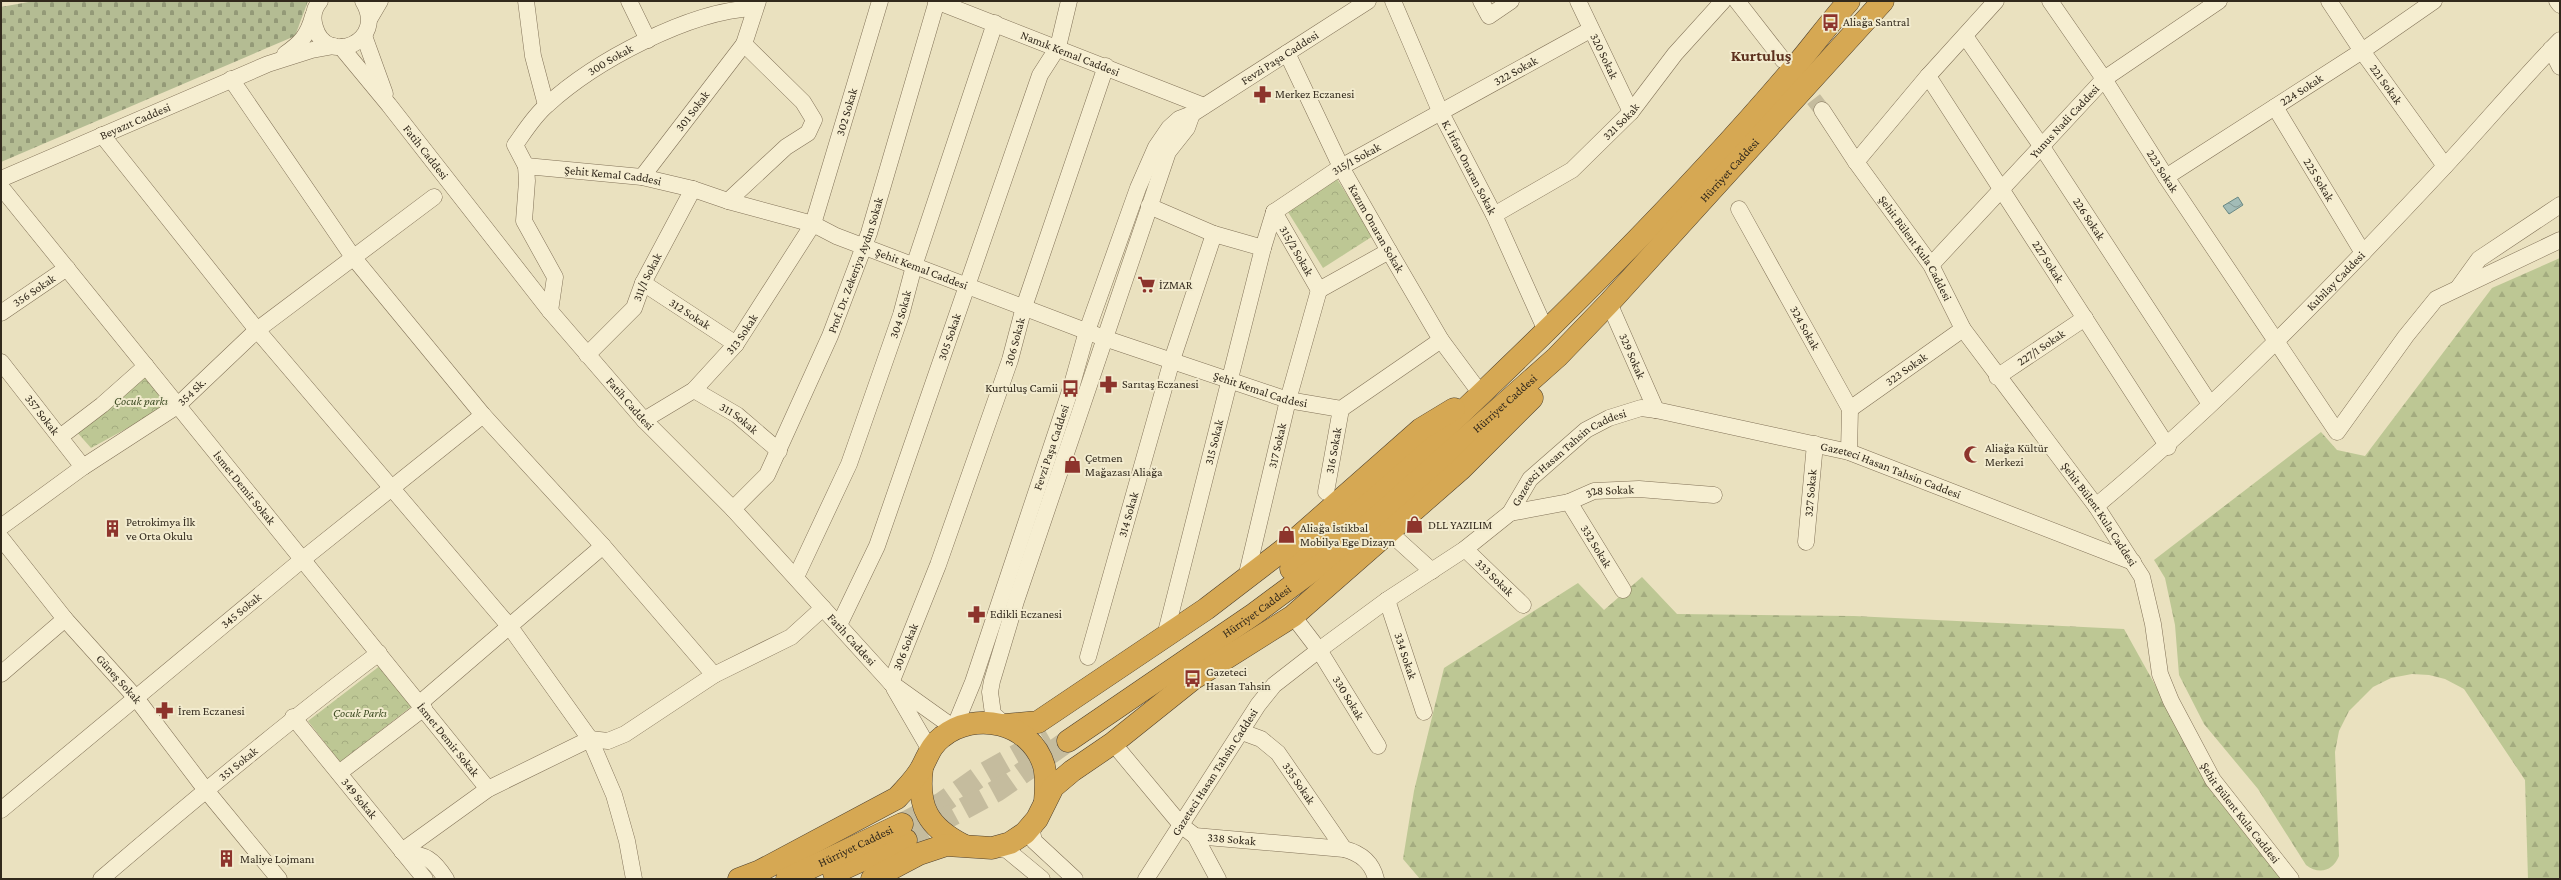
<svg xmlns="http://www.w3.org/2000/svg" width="2561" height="880" viewBox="0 0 2561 880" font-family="'Crimson Pro',serif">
	<defs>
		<pattern id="forest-firs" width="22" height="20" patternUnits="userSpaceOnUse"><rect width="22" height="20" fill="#bdc794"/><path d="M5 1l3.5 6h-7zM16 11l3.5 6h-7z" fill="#a3ab7f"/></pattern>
		<pattern id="cemetery-stones" width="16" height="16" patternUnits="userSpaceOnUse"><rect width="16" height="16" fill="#b4bc93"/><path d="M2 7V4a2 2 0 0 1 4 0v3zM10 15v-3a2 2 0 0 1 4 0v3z" fill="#939977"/></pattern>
		<pattern id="park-crowns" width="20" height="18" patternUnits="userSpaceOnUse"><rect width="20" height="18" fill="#bdc794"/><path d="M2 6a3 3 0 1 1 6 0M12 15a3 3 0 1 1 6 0" fill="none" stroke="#a3ab7f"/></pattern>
		<pattern id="water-waves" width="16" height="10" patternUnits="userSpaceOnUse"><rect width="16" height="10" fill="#a2bcb7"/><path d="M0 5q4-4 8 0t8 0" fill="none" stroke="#859994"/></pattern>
	</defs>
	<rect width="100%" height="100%" fill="#eae1bf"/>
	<g fill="url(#forest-firs)">
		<path d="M2560 258V879H2528L2525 780 2464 689 2445 679 2429 675 2412 674 2391 678 2373 687 2349 711 2339 731 2335 752 2339 856C2333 871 2319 875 2306 865L2258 789 2204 724 2179 675 2175 625 2165 578 2154 560 2321 432 2337 450 2365 456 2492 288Z"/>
		<path d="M1642 577 1677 614 1854 616 2124 629 2208 780 2283 879H1420L1403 859 1414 791 1444 668 1578 583 1604 610Z"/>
	</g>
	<path fill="url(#cemetery-stones)" d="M34 1H308L295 36 1 162V7Z"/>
	<g fill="url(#park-crowns)">
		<path d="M1337 179 1373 236 1323 268 1288 212Z"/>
		<path d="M146 375 166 407 91 448 76 431Z"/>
		<path d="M381 665 412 706 340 762 308 721Z"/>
	</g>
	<path fill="url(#water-waves)" stroke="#6a8984" d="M2238 197 2243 205 2229 214 2223 206Z"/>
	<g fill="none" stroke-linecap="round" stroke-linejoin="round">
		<path stroke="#c5bc9e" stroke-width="16" stroke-dasharray="16 8" stroke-linecap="butt" d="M1799 80 1822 110"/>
		<g stroke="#c5bc9e" stroke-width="22" stroke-dasharray="22 11" stroke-linecap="butt">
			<path d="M902 824 942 803 983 774 1049 737"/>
			<path d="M906 840 998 790 1068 741"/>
		</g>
		<defs>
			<g id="minor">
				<path d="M320 1C314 8 312 18 315 27 326 67 388 42 363 1"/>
				<path d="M526 1 533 56 546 105"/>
				<path d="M629 1 648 40"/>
				<path id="s1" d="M936 1 1204 106"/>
				<path id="s2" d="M1393 1 1440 111 1494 215 1547 333"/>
				<path d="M1481 1 1489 16 1511 1"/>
				<path id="s3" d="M1578 1 1631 112"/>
				<path d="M1737 1 1783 60"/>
				<path id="s4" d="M2050 1 2104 79 2166 177 2337 432 2406 336 2436 299 2560 240"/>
				<path id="s5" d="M2329 1 2362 51 2445 166"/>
				<path d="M2557 1 2560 5"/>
				<path d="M370 18 380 1"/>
				<path d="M364 36 385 94"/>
				<path id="s6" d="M1965 36 2042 147 2210 404"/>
				<path id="s7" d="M341 47 389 105 550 311 644 420 733 509 891 683 954 728 973 682 1071 388 1087 331 1138 188 1156 147 1169 128 1179 119 1192 114 1368 1"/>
				<path d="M2551 49 2560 67"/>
				<path id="s8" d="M1287 53 1341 167 1389 251 1441 340 1481 394"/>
				<path d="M285 54C301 43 308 35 313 16"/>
				<path id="s9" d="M1928 76 2168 447"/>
				<path d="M231 79 353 257 483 415 603 546 714 675"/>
				<path id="s10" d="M2275 107 2363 253"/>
				<path id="s11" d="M1822 110 1856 162 1931 265 1963 329 2096 506 2142 577 2153 624 2160 674 2171 701 2213 780 2291 879"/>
				<path d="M102 135 257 330 510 627 590 739 614 795 627 841 634 879"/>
				<path d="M1856 162 1928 76 1996 1"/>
				<path id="s12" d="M526 166 515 145C525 131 534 116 547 105 595 61 689 11 754 8"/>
				<path id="s13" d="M642 177 744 44"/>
				<path id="s14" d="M2166 177 2362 51 2434 1"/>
				<path id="s15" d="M1 179 268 64 312 50 334 46"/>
				<path id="s16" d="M1 187 488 789"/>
				<path d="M728 201 786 147 808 133 814 120 803 102 744 44 758 1"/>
				<path d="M1149 206 1214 234 1263 248"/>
				<path id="s17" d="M1739 209 1850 409 1849 452"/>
				<path id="s18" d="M1274 212 1341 167 1590 30"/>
				<path id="s19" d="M1274 212 1319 290"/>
				<path id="s20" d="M1494 215 1572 170 1631 112 1675 54 1723 1"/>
				<path id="s21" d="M1931 265 2104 79 2219 1"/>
				<path id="s22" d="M643 283 736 344"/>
				<path d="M2458 288 2479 259 2560 205"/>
				<path d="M1319 290 1389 251"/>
				<path id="s23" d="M1609 303 1656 410"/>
				<path id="s24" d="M550 311 555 277 524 221 527 181 526 166 642 177 693 189 728 201 813 224 836 236 1104 338 1288 400 1341 409 1441 340"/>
				<path id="s25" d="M1 313 67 268"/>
				<path id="s26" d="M587 355 634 308 643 283 693 189"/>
				<path id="s27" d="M1 362 83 467"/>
				<path id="s28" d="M1997 377 2085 318"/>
				<path id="s29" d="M694 390 737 415 779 451"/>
				<path id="s30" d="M1850 409 1963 329"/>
				<path id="s31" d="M644 420 694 390 736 344 813 224 880 1"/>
				<path d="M60 437 102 405 146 366"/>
				<path id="s32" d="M1326 492 1341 409"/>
				<path id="s33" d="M1569 502 1623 590"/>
				<path id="s34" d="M2096 506C2221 402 2335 284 2447 164 2485 123 2521 80 2560 40"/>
				<path id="s35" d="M733 509 767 475 830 336 869 233 937 1"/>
				<path id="s36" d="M1510 513 1569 502 1594 491 1639 489 1714 495"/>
				<path id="s37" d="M1 527 83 467 177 406 257 330 434 197"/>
				<path d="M1389 532 1432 571"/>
				<path id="s38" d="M1 538 65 619 136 698 205 789 279 879"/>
				<path id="s39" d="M1806 542 1815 444"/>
				<path id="s40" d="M1465 549 1523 605"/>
				<path id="s41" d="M796 577 849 464 901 315 914 266 995 23"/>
				<path id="s42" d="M1246 578 1288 400 1319 290"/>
				<path id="s43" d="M1387 600 1424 712"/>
				<path id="s44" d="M1293 616 1319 650 1378 746"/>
				<path id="s45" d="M839 625 877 546 1040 75 1058 47 1069 1"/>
				<path id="s46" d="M1165 636 1263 248 1274 212"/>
				<path id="s47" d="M1088 657 1172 360 1214 234"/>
				<path d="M1 674 65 619"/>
				<path id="s48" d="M891 683 938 565 1010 360 1024 307 1106 66"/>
				<path d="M894 688 930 750"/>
				<path d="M420 703 603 546"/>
				<path id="s49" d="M293 717 425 879"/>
				<path d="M1005 725 993 714 990 692 992 681 1016 601 1168 152 1187 128 1192 114"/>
				<path id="s50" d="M1242 732 1261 739 1278 753 1344 849"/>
				<path id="s51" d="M1113 743 1182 826 1195 836 1344 849C1360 853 1372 862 1376 879"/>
				<path d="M339 773 424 708"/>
				<path id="s52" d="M1 810 303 559 483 415"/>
				<path d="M1037 820 1032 832 1034 841 1075 879"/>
				<path d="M1195 836 1218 879"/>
				<path d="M992 848 1007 850 1042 879"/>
				<path d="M402 851 488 789 590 739 608 741 625 734 714 675 791 637 823 608"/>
				<path d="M402 851C426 856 432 857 446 879"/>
				<path id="s53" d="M101 879C192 801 283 725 379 653"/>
				<path id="s54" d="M1146 879 1258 705 1274 685 1319 650 1387 600 1465 549 1510 513 1530 479 1586 430 1609 418 1641 408 1656 410 1849 452 2133 562"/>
			</g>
			<g id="highway">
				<path d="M1291 569C1359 514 1419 453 1482 393 1590 290 1696 183 1793 69 1812 47 1829 23 1849 1"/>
				<path d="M1005 725 1038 722 1206 609 1287 547 1421 429 1454 409"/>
				<path id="s55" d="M1068 741 1254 614 1339 551 1557 357 1609 303 1883 1"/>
				<path d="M922 768C917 807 928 827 963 845"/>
				<path d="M834 873 906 840"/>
				<path d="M739 879 760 871 897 798C906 788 916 779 922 767 928 756 931 745 942 737 975 710 1031 722 1044 766 1047 778 1046 790 1045 802"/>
				<path id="s56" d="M787 879 902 824"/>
				<path d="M872 879 919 854 946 845 992 848 1010 843 1025 833 1037 819 1053 787 1072 771 1113 743 1193 679 1293 616 1461 469 1532 398"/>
			</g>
		</defs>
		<use href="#minor" stroke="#827258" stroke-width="17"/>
		<use href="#highway" stroke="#4f402d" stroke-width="23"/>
		<use href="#minor" stroke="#f6eed1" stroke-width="16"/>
		<use href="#highway" stroke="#d6a853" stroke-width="22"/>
	</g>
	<defs>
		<symbol id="bus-bare" viewBox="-9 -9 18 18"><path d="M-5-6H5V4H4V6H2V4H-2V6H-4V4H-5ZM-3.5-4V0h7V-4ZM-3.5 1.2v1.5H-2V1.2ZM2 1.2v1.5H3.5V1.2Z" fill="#8d342c" stroke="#f2ebce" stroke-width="2.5" paint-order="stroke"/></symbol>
		<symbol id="pharmacy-bare" viewBox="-9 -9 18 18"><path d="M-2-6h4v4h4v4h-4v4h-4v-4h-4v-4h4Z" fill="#8d342c" stroke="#f2ebce" stroke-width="2.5" paint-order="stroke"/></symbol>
		<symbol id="supermarket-bare" viewBox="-9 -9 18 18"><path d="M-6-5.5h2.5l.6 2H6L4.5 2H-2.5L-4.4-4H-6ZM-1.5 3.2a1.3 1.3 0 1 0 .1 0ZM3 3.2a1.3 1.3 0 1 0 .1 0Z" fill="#8d342c" stroke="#f2ebce" stroke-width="2.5" paint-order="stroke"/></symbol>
		<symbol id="mosque-bare" viewBox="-9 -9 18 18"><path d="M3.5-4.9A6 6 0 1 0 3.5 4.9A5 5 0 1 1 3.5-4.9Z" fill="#8d342c" stroke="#f2ebce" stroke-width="2.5" paint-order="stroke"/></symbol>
		<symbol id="shop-bare" viewBox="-9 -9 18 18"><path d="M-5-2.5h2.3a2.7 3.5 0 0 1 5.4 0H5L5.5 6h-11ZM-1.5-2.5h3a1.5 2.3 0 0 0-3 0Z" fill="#8d342c" stroke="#f2ebce" stroke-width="2.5" paint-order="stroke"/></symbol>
		<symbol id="building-bare" viewBox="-9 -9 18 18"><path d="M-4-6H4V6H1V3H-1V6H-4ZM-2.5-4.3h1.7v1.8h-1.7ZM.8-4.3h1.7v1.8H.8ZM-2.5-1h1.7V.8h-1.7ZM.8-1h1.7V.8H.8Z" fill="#8d342c" stroke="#f2ebce" stroke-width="2.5" paint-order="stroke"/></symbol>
	</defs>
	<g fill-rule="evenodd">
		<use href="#bus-bare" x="1818" y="10" width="25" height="25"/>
		<use href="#pharmacy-bare" x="1250" y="82" width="25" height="25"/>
		<use href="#supermarket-bare" x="1134" y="272" width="25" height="25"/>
		<use href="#pharmacy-bare" x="1096" y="372" width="25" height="25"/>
		<use href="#bus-bare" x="1058" y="376" width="25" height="25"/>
		<use href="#mosque-bare" x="1960" y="442" width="25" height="25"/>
		<use href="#shop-bare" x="1060" y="452" width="25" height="25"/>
		<use href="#shop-bare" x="1402" y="512" width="25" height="25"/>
		<use href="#building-bare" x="100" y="516" width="25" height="25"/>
		<use href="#shop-bare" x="1274" y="522" width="25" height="25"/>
		<use href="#pharmacy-bare" x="964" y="602" width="25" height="25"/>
		<use href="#bus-bare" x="1180" y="666" width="25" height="25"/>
		<use href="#pharmacy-bare" x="152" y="698" width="25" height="25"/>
		<use href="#building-bare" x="214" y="846" width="25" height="25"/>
	</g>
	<g text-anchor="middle" stroke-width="4" stroke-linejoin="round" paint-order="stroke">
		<g font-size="12" fill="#32291c" stroke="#f2ebce" text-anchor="start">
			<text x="1843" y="26">Aliağa Santral</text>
			<text x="1275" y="98">Merkez Eczanesi</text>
			<text x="1159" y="289">İZMAR</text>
			<text x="1122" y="388">Sarıtaş Eczanesi</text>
			<text x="1058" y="392" text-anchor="end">Kurtuluş Camii</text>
			<text x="1985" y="452">Aliağa Kültür<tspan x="1985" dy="14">Merkezi</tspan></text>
			<text x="1085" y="462">Çetmen<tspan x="1085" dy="14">Mağazası Aliağa</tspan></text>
			<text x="126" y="526">Petrokimya İlk<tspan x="126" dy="14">ve Orta Okulu</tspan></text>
			<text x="1428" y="529">DLL YAZILIM</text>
			<text x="1300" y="532">Aliağa İstikbal<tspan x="1300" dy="14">Mobilya Ege Dizayn</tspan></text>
			<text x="990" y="618">Edikli Eczanesi</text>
			<text x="1206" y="676">Gazeteci<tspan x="1206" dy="14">Hasan Tahsin</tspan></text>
			<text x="178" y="715">İrem Eczanesi</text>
			<text x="240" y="863">Maliye Lojmanı</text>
		</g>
		<g font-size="12" fill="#32291c" stroke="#f2ebce">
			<text dy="4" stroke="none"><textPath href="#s1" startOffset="144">Namık Kemal Caddesi</textPath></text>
			<text dy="4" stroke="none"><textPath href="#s3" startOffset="61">320 Sokak</textPath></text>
			<text dy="4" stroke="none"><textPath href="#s7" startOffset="1689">Fevzi Paşa Caddesi</textPath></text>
			<text dy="4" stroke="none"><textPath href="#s12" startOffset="153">300 Sokak</textPath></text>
			<text dy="4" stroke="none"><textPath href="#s18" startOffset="280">322 Sokak</textPath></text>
			<text dy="4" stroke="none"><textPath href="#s5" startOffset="101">221 Sokak</textPath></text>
			<text dy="4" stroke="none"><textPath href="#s14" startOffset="161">224 Sokak</textPath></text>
			<text dy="4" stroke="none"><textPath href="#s13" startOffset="83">301 Sokak</textPath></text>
			<text dy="4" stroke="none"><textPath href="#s31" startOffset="380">302 Sokak</textPath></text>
			<text dy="4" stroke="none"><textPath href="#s15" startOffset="146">Beyazıt Caddesi</textPath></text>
			<text dy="4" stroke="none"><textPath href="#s20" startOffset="159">321 Sokak</textPath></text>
			<text dy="4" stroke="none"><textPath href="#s21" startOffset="196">Yunus Nadi Caddesi</textPath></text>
			<text dy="4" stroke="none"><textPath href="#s7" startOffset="135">Fatih Caddesi</textPath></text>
			<text dy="4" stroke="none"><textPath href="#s18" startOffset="98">315/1 Sokak</textPath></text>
			<text dy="4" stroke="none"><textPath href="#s2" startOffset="183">K. İrfan Onaran Sokak</textPath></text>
			<text dy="4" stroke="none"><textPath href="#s55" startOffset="877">Hürriyet Caddesi</textPath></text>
			<text dy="4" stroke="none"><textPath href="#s4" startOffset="204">223 Sokak</textPath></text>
			<text dy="4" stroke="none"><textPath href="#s24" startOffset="241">Şehit Kemal Caddesi</textPath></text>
			<text dy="4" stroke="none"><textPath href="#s10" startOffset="85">225 Sokak</textPath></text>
			<text dy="4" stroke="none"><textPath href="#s6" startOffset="221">226 Sokak</textPath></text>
			<text dy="4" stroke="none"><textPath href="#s8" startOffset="197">Kazım Onaran Sokak</textPath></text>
			<text dy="4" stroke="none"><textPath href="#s11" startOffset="167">Şehit Bülent Kula Caddesi</textPath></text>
			<text dy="4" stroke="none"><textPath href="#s19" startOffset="45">315/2 Sokak</textPath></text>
			<text dy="4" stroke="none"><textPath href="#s9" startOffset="221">227 Sokak</textPath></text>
			<text dy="4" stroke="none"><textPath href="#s35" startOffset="276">Prof. Dr. Zekeriya Aydın Sokak</textPath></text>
			<text dy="4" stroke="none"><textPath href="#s24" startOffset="565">Şehit Kemal Caddesi</textPath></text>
			<text dy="4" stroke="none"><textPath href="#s26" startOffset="100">311/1 Sokak</textPath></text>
			<text dy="4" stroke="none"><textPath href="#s34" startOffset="329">Kubilay Caddesi</textPath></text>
			<text dy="4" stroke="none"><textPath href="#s25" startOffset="40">356 Sokak</textPath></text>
			<text dy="4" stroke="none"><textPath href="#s22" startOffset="56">312 Sokak</textPath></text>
			<text dy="4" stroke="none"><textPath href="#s41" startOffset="283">304 Sokak</textPath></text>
			<text dy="4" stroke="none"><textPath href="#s17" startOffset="136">324 Sokak</textPath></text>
			<text dy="4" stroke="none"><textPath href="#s31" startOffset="132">313 Sokak</textPath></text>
			<text dy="4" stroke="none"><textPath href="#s45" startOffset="309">305 Sokak</textPath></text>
			<text dy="4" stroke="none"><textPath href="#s48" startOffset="363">306 Sokak</textPath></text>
			<text dy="4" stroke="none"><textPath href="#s28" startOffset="53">227/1 Sokak</textPath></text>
			<text dy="4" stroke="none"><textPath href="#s23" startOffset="58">329 Sokak</textPath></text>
			<text dy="4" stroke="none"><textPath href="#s30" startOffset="69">323 Sokak</textPath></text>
			<text dy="4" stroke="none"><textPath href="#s24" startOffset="925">Şehit Kemal Caddesi</textPath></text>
			<text dy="4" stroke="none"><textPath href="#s37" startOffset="234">354 Sk.</textPath></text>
			<text dy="4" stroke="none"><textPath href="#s7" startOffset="459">Fatih Caddesi</textPath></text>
			<text dy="4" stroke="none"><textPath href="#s55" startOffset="553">Hürriyet Caddesi</textPath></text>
			<text dy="4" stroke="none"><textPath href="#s27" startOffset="67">357 Sokak</textPath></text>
			<text dy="4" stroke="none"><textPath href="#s29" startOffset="53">311 Sokak</textPath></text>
			<text dy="4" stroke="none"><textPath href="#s46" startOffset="200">315 Sokak</textPath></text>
			<text dy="4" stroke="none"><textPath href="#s42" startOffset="136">317 Sokak</textPath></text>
			<text dy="4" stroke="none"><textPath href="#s7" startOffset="1216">Fevzi Paşa Caddesi</textPath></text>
			<text dy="4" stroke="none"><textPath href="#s32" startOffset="42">316 Sokak</textPath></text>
			<text dy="4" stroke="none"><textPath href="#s54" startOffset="608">Gazeteci Hasan Tahsin Caddesi</textPath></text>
			<text dy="4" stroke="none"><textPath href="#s54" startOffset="956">Gazeteci Hasan Tahsin Caddesi</textPath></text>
			<text dy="4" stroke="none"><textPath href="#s16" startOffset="387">İsmet Demir Sokak</textPath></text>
			<text dy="4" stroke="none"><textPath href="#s36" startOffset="103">328 Sokak</textPath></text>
			<text dy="4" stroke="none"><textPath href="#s39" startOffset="49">327 Sokak</textPath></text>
			<text dy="4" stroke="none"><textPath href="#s47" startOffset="148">314 Sokak</textPath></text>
			<text dy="4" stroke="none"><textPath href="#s11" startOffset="491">Şehit Bülent Kula Caddesi</textPath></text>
			<text dy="4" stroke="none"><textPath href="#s33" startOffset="52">332 Sokak</textPath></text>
			<text dy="4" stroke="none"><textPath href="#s40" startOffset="41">333 Sokak</textPath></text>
			<text dy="4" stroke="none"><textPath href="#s52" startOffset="312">345 Sokak</textPath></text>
			<text dy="4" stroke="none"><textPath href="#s55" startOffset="229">Hürriyet Caddesi</textPath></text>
			<text dy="4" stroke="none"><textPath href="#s7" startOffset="783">Fatih Caddesi</textPath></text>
			<text dy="4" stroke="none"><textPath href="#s48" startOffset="39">306 Sokak</textPath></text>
			<text dy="4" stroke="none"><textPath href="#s43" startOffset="59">334 Sokak</textPath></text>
			<text dy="4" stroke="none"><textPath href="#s38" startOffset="184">Güneş Sokak</textPath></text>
			<text dy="4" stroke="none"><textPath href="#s44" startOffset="99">330 Sokak</textPath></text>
			<text dy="4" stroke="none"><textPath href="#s16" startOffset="711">İsmet Demir Sokak</textPath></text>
			<text dy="4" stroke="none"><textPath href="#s53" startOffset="179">351 Sokak</textPath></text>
			<text dy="4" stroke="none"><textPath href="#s54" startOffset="127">Gazeteci Hasan Tahsin Caddesi</textPath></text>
			<text dy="4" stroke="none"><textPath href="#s50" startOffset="79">335 Sokak</textPath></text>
			<text dy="4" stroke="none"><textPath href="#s49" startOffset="105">349 Sokak</textPath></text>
			<text dy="4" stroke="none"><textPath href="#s11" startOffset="827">Şehit Bülent Kula Caddesi</textPath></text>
			<text dy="4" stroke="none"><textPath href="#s51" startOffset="161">338 Sokak</textPath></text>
			<text dy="4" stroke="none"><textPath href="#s56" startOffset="76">Hürriyet Caddesi</textPath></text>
		</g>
		<g font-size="12" font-style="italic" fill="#3f4d24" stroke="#f2ebce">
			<text x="141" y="405">Çocuk parkı</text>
			<text x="360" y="717">Çocuk Parkı</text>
		</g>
		<g font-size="16" font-weight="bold" fill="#5c301e" stroke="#f2ebce">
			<text x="1761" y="61">Kurtuluş</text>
		</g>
	</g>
	<rect width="2561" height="880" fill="none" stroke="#32291c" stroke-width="4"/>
</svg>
